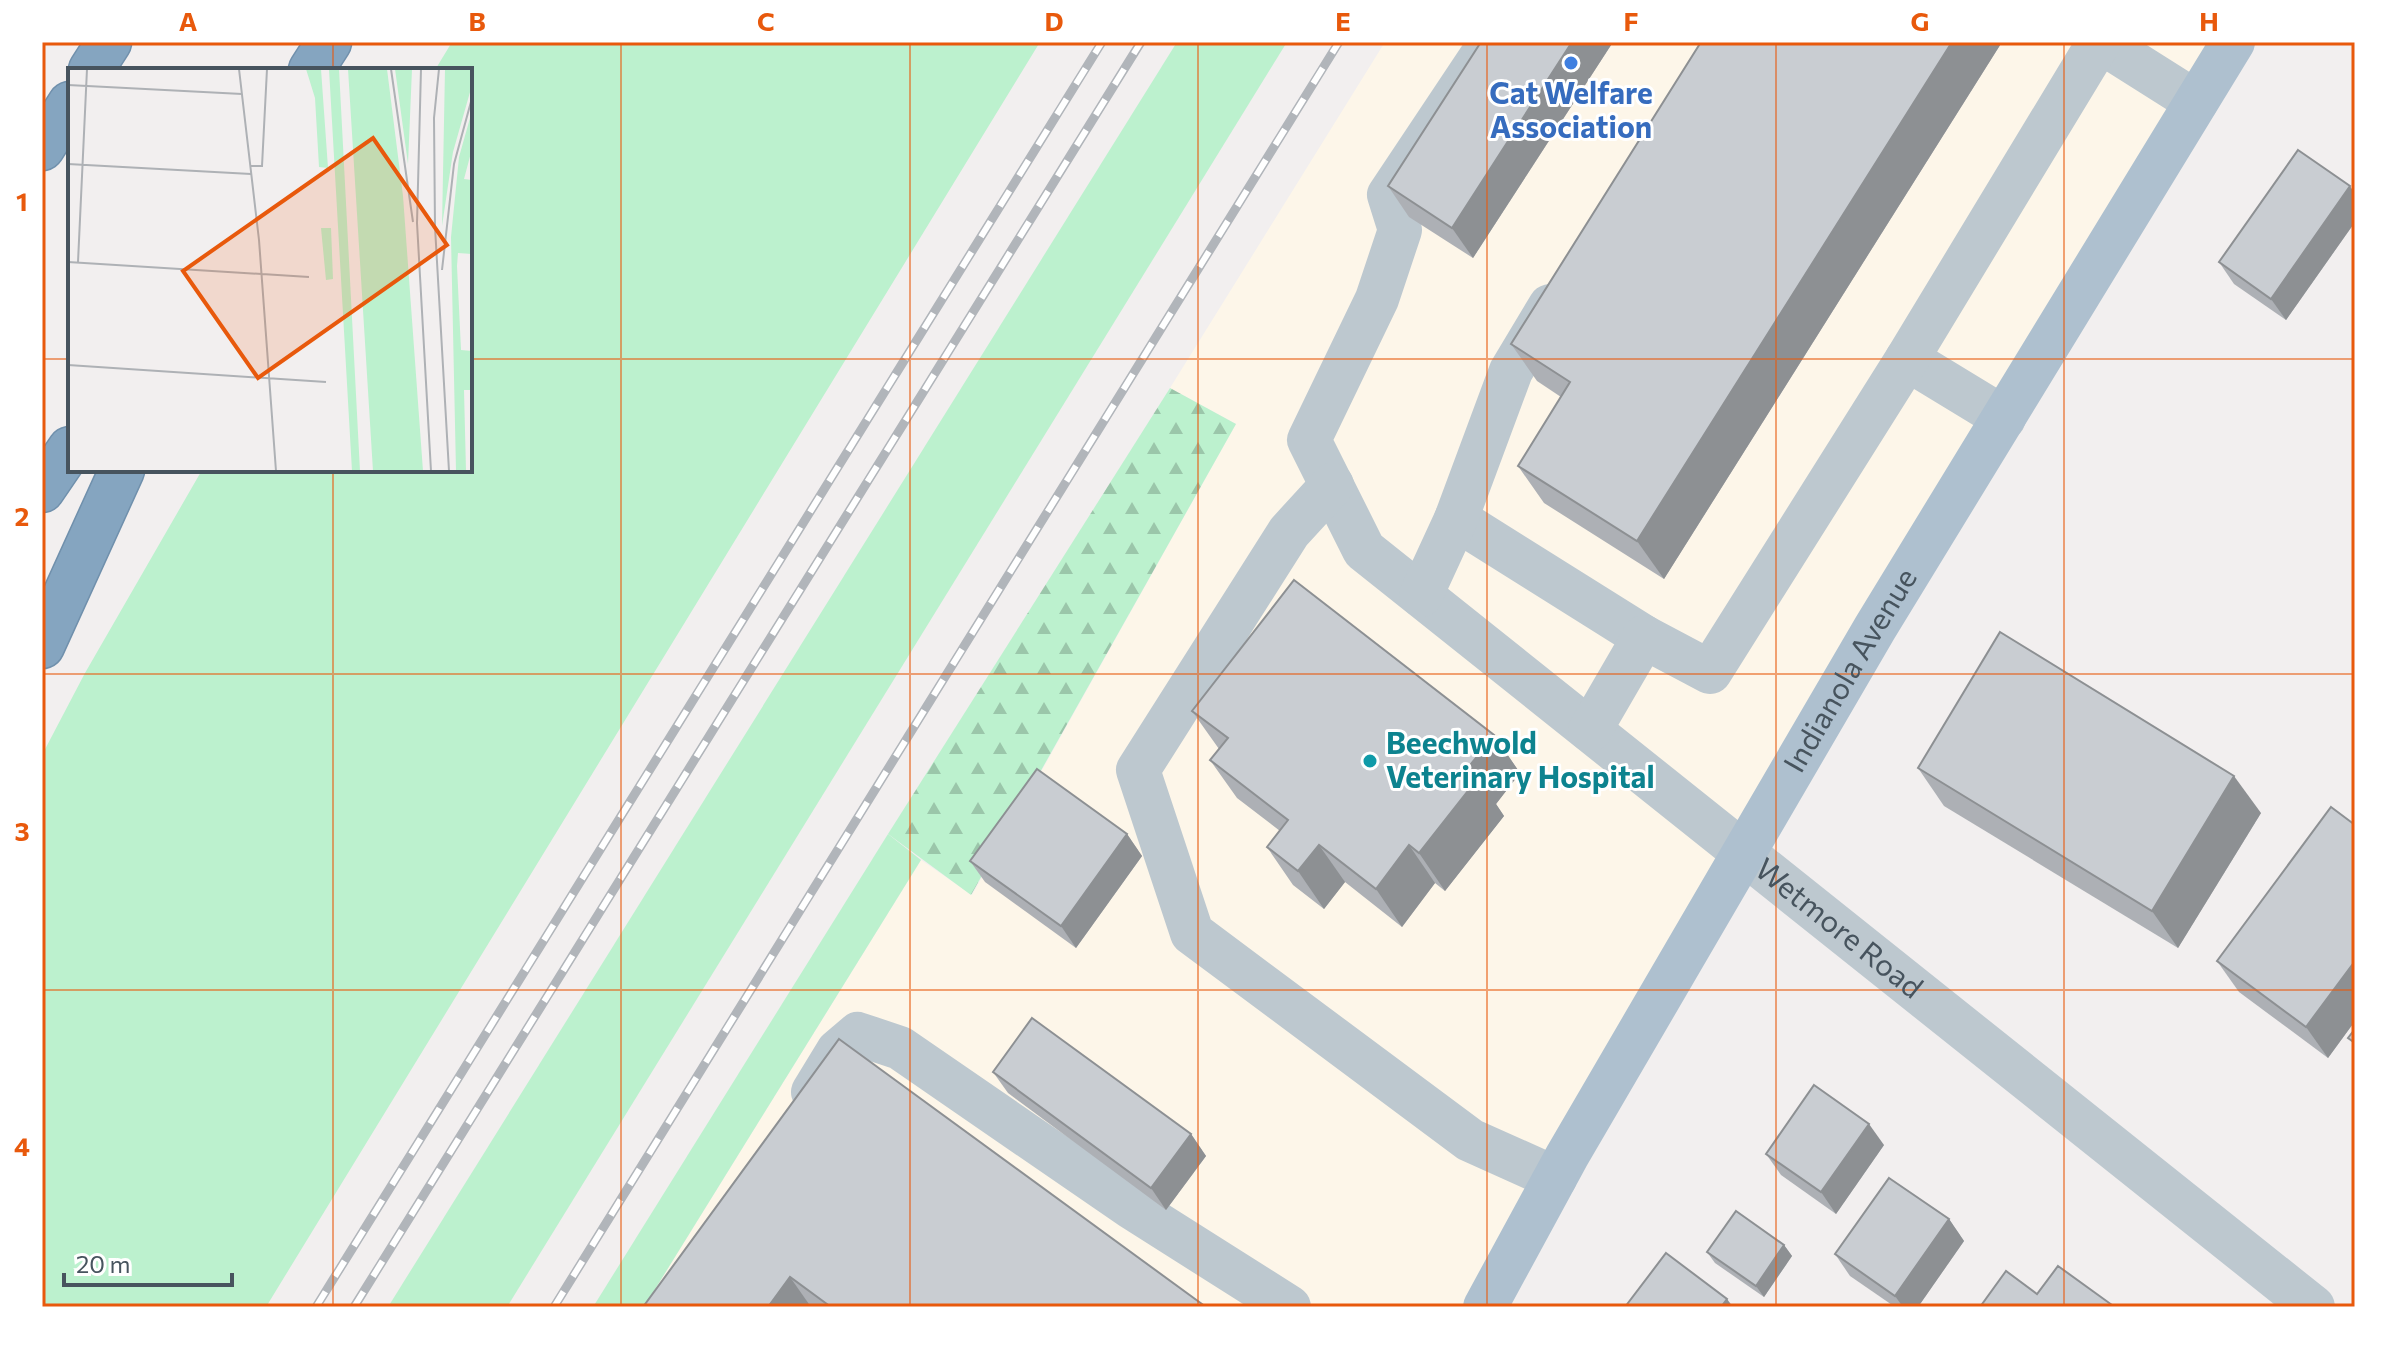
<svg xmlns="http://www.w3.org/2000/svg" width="2397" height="1349" viewBox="0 0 2397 1349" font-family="Commissioner,sans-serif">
	<defs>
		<pattern id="forest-firs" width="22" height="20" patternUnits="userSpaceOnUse" patternTransform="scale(2)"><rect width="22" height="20" fill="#bcf1ce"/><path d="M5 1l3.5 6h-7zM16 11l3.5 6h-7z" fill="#9bc6aa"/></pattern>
	</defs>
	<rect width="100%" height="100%" fill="#f2efef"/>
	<path fill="#fdf6e9" d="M1385 42H2235L1505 1307H644L921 860 972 895 1236 424 1170 388Z"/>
	<g fill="#bcf1ce">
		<path d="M452 42H1040L266 1307H42V755L85 673 202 470H470V70H435Z"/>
		<path d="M1177 42H1287L507 1307H388Z"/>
		<path d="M888 834 921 860 644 1307H593Z"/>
	</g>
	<path fill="url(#forest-firs)" d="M1170 388 1236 424 971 895 888 834Z"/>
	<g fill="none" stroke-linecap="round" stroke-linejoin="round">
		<defs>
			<g id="highway">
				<path d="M91 70 109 42"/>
				<path d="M311 70 329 42"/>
				<path d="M42 148 70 104"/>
				<path d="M42 490 70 449"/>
				<path d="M42 646 122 470"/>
			</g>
		</defs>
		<use href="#highway" stroke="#7090ac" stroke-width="47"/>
		<g stroke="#bdc8cf" stroke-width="44">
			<path id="s1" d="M1491 42 1389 195 1400 230 1377 299 1309 440 1364 550 2313 1307"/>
			<path d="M2101 42 2196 102"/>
			<path d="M1907 359 2004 418"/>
			<path d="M1332 485 1289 532 1138 770 1192 933 1470 1140 1555 1178"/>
			<path d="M1456 519 1644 637"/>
			<path d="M1421 595 1456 519 1511 371 1550 306"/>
			<path d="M1590 730 1644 637 1710 672 1907 359 2099 42"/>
			<path d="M813 1092 838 1051 858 1034 900 1048 1131 1207 1289 1307"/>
		</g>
		<path stroke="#aec0cf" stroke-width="44" id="s2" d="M1485 1307 1567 1156 1875 628 2233 42"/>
		<use href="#highway" stroke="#85a5c0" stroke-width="44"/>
		<defs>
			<g id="rail">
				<path d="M316 1307 1102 42"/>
				<path d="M354 1307 1141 42"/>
				<path d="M554 1307 1339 42"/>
			</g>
		</defs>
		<use href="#rail" stroke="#b1b5ba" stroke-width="9"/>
		<use href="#rail" stroke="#fff" stroke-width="6" stroke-dasharray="18" stroke-linecap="butt"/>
	</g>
	<g fill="#adb0b5">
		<path d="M1481 42H1613L1473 258 1409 217 1388 186Z"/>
		<path d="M1701 42H2002L1664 579 1544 503 1518 466 1561 397 1537 381 1511 344Z"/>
		<path d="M2355 194V222L2286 320 2234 284 2219 262Z"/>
		<path d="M1192 711 1494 735 1520 773 1496 804 1504 816 1445 891 1435 883 1402 927 1345 882 1324 909 1293 885 1267 847 1280 831 1237 798 1210 760 1219 749Z"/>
		<path d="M1918 768 2261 813 2178 948 1944 806Z"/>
		<path d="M2355 825V1021L2328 1058 2239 992 2217 961Z"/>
		<path d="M1127 834 1142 856 1076 948 985 882 970 861Z"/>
		<path d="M839 1039 1206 1307H643Z"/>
		<path d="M993 1072 1191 1134 1206 1156 1166 1210 1008 1093Z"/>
		<path d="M1884 1145 1836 1214 1781 1175 1766 1154Z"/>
		<path d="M1949 1219 1964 1241 1918 1307H1895L1850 1276 1835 1254Z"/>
		<path d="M1784 1245 1792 1256 1764 1297 1715 1263 1707 1252Z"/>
	</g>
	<g fill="#8d9093">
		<path d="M1572 42H1613L1473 258 1452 228Z"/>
		<path d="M1952 42H2002L1664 579 1637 541Z"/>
		<path d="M2350 186 2355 194V222L2286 320 2271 299Z"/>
		<path d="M1494 735 1520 773 1496 804 1504 816 1445 891 1419 853 1467 769Z"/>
		<path d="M2234 776 2261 813 2178 948 2152 911Z"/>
		<path d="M1127 834 1142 856 1076 948 1061 926Z"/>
		<path d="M1319 845 1345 882 1324 909 1298 871Z"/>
		<path d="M1409 845 1435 883 1402 927 1376 889Z"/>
		<path d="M2355 961V1021L2328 1058 2306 1027Z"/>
		<path d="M1869 1124 1884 1145 1836 1214 1821 1192Z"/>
		<path d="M1191 1134 1206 1156 1166 1210 1151 1188Z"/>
		<path d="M1949 1219 1964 1241 1918 1307H1903L1895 1296Z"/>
		<path d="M1784 1245 1792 1256 1764 1297 1756 1286Z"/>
		<path d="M790 1277 811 1307H768Z"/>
		<path d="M1727 1299 1733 1307H1721Z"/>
	</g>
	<g fill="#c9cdd2" stroke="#8d9093" stroke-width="2">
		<path d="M1481 42H1572L1452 228 1388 186Z"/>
		<path d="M1701 42H1952L1637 541 1518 466 1570 382 1511 344Z"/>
		<path d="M2298 150 2350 186 2271 299 2219 262Z"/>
		<path d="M1294 580 1494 735 1467 769 1478 778 1419 853 1409 845 1376 889 1319 845 1298 871 1267 847 1288 820 1210 760 1228 738 1192 711Z"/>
		<path d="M2000 632 2234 776 2152 911 1918 768Z"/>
		<path d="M1037 769 1127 834 1061 926 970 861Z"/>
		<path d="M2331 807 2355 825V961L2306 1027 2217 961Z"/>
		<path d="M1032 1018 1191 1134 1151 1188 993 1072Z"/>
		<path d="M2355 1029V1043L2348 1038Z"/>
		<path d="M839 1039 1206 1307H831L790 1277 768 1307H643Z"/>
		<path d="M1814 1085 1869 1124 1821 1192 1766 1154Z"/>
		<path d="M1889 1178 1949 1219 1895 1296 1835 1254Z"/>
		<path d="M1736 1211 1784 1245 1756 1286 1707 1252Z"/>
		<path d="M1666 1253 1727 1299 1721 1307H1625Z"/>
		<path d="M2058 1266 2112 1305 2111 1307H1980L2006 1271 2037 1294Z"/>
	</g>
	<path fill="none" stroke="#e8590c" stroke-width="2" stroke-opacity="0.55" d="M333 42V70M621 42V1307M910 42V1307M1198 42V1307M1487 42V1307M1776 42V1307M2064 42V1307M42 359H70M470 359H2355M333 470V1307M42 674H2355M42 990H2355"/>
	<circle fill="#3f7fe0" stroke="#fff" stroke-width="3" cx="1571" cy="63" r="8"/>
	<circle fill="#0f9aa8" stroke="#fff" stroke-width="3" cx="1370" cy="761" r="8"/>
	<g text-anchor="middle" stroke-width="6" stroke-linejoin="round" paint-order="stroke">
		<g font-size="30" font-weight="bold" fill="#366cbe" stroke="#fff">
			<text x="1571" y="104">Cat Welfare<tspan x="1571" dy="34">Association</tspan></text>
		</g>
		<g font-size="30" fill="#47545e" stroke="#fff">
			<text dy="10" stroke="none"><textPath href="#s2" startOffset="734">Indianola Avenue</textPath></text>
			<text dy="10" stroke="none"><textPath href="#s1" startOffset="1180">Wetmore Road</textPath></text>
		</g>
		<g font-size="30" font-weight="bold" fill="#0d838f" stroke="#fff" text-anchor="start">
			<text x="1386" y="754">Beechwold<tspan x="1386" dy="34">Veterinary Hospital</tspan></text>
		</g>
	</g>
	<g transform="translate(68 68)">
		<rect width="404" height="404" fill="#f2efef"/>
		<path d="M261 1H271L292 403H284ZM280 1H319L335 128 355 403H305ZM327 1H344L340 96ZM377 1H404V17L385 84 374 158ZM404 43V81L396 111 404 112V186L390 185 389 198 393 282 404 283V322H396L398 403H388L383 169 391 89Z" fill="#bcf1ce"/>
		<path d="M238 1H253L260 100 251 99 247 30ZM253 160H263L265 211 258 212Z" fill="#bcf1ce"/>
		<path fill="none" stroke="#aeb1b5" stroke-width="2" d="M171 1 191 172 208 403M323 1 345 154M353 1 349 155 363 403M371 1 366 50 367 159 381 403M0 17 174 26M0 96 183 106M183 98H194L199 1M0 194 241 209M10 194 19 1M374 202 386 96 404 30M0 297 258 314"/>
		<path fill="#e8590c" fill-opacity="0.15" stroke="#e8590c" stroke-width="4" d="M305 70 379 177 190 310 115 203Z"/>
		<rect width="404" height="404" fill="none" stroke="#47545e" stroke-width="4"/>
	</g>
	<rect width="2397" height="1349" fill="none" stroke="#ffffff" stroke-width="88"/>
	<path d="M64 1273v12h168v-12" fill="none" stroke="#47545e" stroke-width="4"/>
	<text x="76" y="1273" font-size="24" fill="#47545e" stroke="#ffffff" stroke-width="6" paint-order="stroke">20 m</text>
	<rect x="44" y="44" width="2309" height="1261" fill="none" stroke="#e8590c" stroke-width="3"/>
	<g font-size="26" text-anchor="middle" font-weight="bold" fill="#e8590c">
		<text x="188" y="31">A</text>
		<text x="477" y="31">B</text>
		<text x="766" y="31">C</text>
		<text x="1054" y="31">D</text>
		<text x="1343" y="31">E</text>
		<text x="1631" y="31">F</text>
		<text x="1920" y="31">G</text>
		<text x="2209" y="31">H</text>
		<text x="22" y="211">1</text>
		<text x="22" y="526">2</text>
		<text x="22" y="841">3</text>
		<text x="22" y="1156">4</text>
	</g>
</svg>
